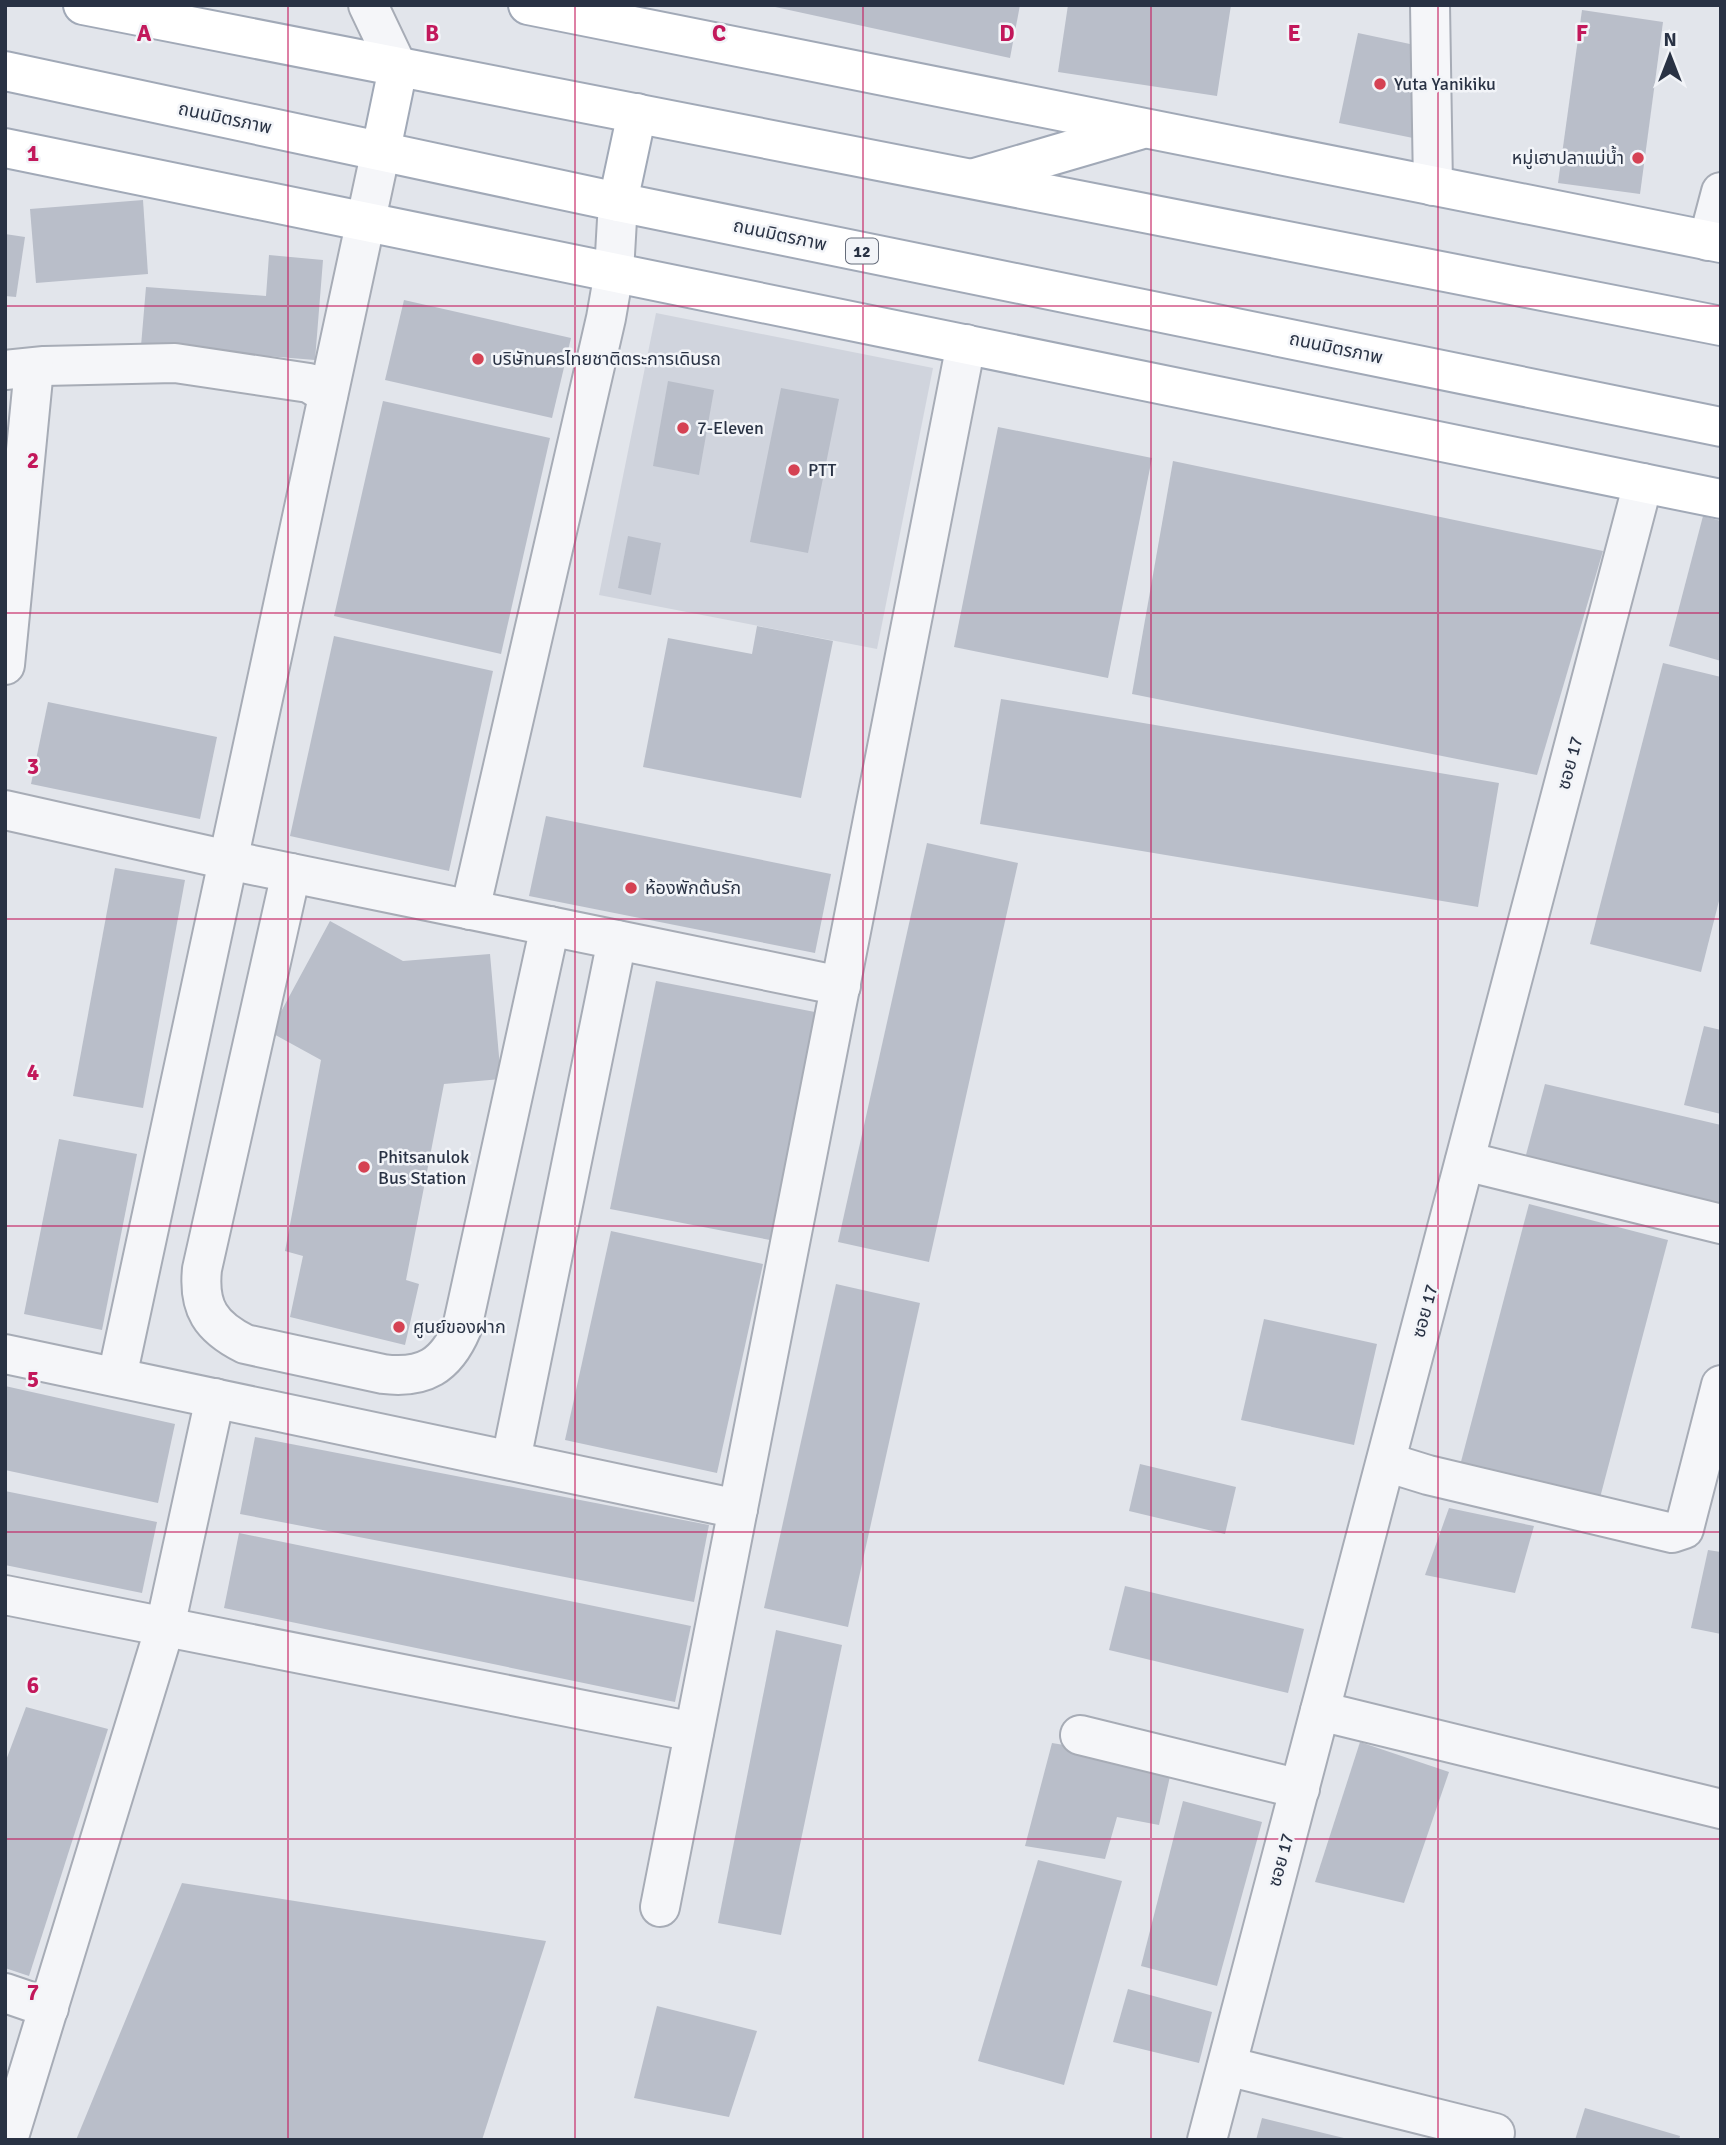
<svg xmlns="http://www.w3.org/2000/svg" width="1726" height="2145" viewBox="0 0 1726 2145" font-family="Signika,'Noto Sans Thai',sans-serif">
	<rect width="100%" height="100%" fill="#e2e5eb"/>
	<path fill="#d0d4dd" d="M656 313 933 368 877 649 599 595Z"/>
	<g fill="#b9bec9">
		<path d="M766 5H1020L1010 58Z"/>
		<path d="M1068 5H1231L1217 96 1058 72Z"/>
		<path d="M1582 10 1663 22 1640 194 1558 183Z"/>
		<path d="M1358 33 1410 44 1413 138 1339 123Z"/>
		<path d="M143 200 148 274 36 283 30 209Z"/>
		<path d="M5 234 25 237 16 297 5 296Z"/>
		<path d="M269 255 323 260 315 360 141 346 146 287 266 296Z"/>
		<path d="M404 300 571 338 552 418 385 380Z"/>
		<path d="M668 381 714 390 699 475 653 466Z"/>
		<path d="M781 388 839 399 808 553 750 542Z"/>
		<path d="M383 401 550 438 501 654 334 616Z"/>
		<path d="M998 427 1152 458 1108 678 954 647Z"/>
		<path d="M1173 461 1603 551 1537 775 1132 694Z"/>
		<path d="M1703 516 1721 521V661L1669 646Z"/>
		<path d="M628 536 661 543 651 595 618 588Z"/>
		<path d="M757 626 833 641 801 798 643 767 668 638 752 654Z"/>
		<path d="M334 636 493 671 449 871 290 836Z"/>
		<path d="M1663 663 1721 677V893L1701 972 1590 944Z"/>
		<path d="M1001 699 1499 783 1478 907 980 824Z"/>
		<path d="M48 702 217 737 200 819 31 784Z"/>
		<path d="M546 816 831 874 815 953 529 896Z"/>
		<path d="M927 843 1018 863 929 1262 838 1242Z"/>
		<path d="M115 868 185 880 143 1108 73 1096Z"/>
		<path d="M330 921 403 961 490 954 501 1079 444 1084 406 1280 419 1284 405 1345 290 1317 303 1256 285 1251 321 1060 270 1032Z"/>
		<path d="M656 981 815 1012 770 1240 610 1209Z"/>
		<path d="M1704 1026 1721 1030V1114L1684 1105Z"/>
		<path d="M1545 1084 1721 1125V1212L1523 1166Z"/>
		<path d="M59 1139 137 1154 102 1330 24 1314Z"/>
		<path d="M1529 1204 1668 1240 1597 1509 1458 1473Z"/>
		<path d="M611 1231 763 1264 717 1473 565 1440Z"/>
		<path d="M836 1284 920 1303 848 1627 764 1608Z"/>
		<path d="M1264 1319 1377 1344 1354 1445 1241 1420Z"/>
		<path d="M5 1386 175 1424 158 1503 5 1470Z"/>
		<path d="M255 1437 709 1525 694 1602 240 1514Z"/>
		<path d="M1140 1464 1236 1487 1225 1534 1129 1511Z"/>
		<path d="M5 1491 157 1522 142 1593 5 1565Z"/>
		<path d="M1449 1508 1534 1526 1515 1593 1425 1575Z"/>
		<path d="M239 1533 691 1626 675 1702 224 1608Z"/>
		<path d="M1708 1550 1721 1552V1634L1691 1628Z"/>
		<path d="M1125 1586 1304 1629 1288 1693 1109 1650Z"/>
		<path d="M776 1630 842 1645 781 1935 718 1923Z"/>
		<path d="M26 1707 108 1729 29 1976 5 1968V1763Z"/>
		<path d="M1360 1742 1449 1772 1404 1903 1315 1882Z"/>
		<path d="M1052 1743 1173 1763 1159 1825 1117 1817 1105 1859 1025 1846Z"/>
		<path d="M1183 1801 1262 1822 1217 1986 1141 1966Z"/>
		<path d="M1038 1860 1122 1881 1064 2085 978 2061Z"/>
		<path d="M182 1883 546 1941 482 2140H76Z"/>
		<path d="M1128 1989 1212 2012 1199 2063 1113 2042Z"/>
		<path d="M657 2006 757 2031 729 2117 634 2098Z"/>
		<path d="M1585 2108 1680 2136 1679 2140H1575Z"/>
		<path d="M1262 2118 1348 2139V2140H1256Z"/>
	</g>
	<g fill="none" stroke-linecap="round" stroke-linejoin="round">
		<defs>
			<g id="minor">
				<path d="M368 5 398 68"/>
				<path d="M1430 5 1433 186"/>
				<path d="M1708 241 1721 192"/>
				<path d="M5 370 44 366 175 363 309 383 328 395"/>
				<path d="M5 665 34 368"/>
				<path d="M5 810 228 860 841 986"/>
				<path d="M291 873 202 1269C198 1308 211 1327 245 1344L383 1374C424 1379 446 1366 462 1328L550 926"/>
				<path d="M470 910 606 318 614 272 618 202"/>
				<path d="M1465 1161 1721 1224"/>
				<path d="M5 1354 738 1509"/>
				<path d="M117 1377 381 150"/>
				<path d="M511 1460 617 940"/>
				<path d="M1386 1462 1428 1475 1672 1533 1684 1529 1721 1385"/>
				<path d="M5 1595 694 1732"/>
				<path d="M1320 1711 1721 1809"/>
				<path d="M1080 1735 1300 1789"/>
				<path d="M660 1907 966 344"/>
				<path d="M5 1993 49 2008"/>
				<path d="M1227 2066 1495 2133"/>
				<path d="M8 2140 165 1627 215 1398"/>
				<path d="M1207 2140 1643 483"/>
			</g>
			<g id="major">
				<path d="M83 5 1721 326"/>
				<path d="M528 5 1721 243"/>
				<path d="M5 71 618 202 1721 427"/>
				<path d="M5 148 1721 499"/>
				<path d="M381 150 398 68"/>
				<path d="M975 178 1139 130"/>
				<path d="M618 202 637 113"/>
			</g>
		</defs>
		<use href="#minor" stroke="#a7acb6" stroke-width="42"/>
		<use href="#major" stroke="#a1a9b7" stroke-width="42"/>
		<use href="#minor" stroke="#f5f6f9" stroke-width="38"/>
		<use href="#major" stroke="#fff" stroke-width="38"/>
	</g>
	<path fill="none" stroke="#c2185b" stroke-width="2" stroke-opacity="0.55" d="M288 5V2140M575 5V2140M863 5V2140M1151 5V2140M1438 5V2140M5 306H1721M5 613H1721M5 919H1721M5 1226H1721M5 1532H1721M5 1839H1721"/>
	<g fill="#d54253" stroke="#f2f4f8" stroke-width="2.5">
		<circle cx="1380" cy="84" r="7"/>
		<circle cx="1638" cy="158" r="7"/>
		<circle cx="478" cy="359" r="7"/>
		<circle cx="683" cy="428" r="7"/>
		<circle cx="794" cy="470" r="7"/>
		<circle cx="631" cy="888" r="7"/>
		<circle cx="364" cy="1167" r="7"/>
		<circle cx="399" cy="1327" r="7"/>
	</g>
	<g text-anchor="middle" stroke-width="5" stroke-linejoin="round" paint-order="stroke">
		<rect fill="#f2f4f8" stroke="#656c7a" stroke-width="2" x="846" y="238.5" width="32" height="25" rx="5"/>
		<g font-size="16" font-weight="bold" fill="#293244">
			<text x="862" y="257">12</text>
		</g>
		<g font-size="18" fill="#293244" stroke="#f2f4f8" text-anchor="start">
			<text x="1394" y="90">Yuta Yanikiku</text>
			<text x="1624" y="164" text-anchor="end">หมู่เฮาปลาแม่น้ำ</text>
			<text x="492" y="365">บริษัทนครไทยชาติตระการเดินรถ</text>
			<text x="697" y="434">7-Eleven</text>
			<text x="808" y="476">PTT</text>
			<text x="645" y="894">ห้องพักต้นรัก</text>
			<text x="378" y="1163">Phitsanulok<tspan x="378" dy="21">Bus Station</tspan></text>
			<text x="413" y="1333">ศูนย์ของฝาก</text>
		</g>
		<g font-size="18" fill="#293244" stroke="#f2f4f8">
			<text transform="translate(225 118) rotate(12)" y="6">ถนนมิตรภาพ</text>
			<text transform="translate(780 235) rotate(12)" y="6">ถนนมิตรภาพ</text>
			<text transform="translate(1336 348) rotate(12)" y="6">ถนนมิตรภาพ</text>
			<text transform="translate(1570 763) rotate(-75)" y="6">ซอย 17</text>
			<text transform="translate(1425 1311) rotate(-75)" y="6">ซอย 17</text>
			<text transform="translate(1281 1860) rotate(-75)" y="6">ซอย 17</text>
		</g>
	</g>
	<g font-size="23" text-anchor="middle" font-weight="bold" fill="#c2185b" stroke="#f2f4f8" stroke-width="5" stroke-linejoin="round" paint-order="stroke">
		<text x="144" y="41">A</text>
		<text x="432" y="41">B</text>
		<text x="719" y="41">C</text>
		<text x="1007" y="41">D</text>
		<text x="1294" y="41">E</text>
		<text x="1582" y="41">F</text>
		<text x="33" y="161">1</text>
		<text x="33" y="468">2</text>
		<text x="33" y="774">3</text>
		<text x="33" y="1080">4</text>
		<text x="33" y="1387">5</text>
		<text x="33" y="1693">6</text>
		<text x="33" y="2000">7</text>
	</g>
	<rect width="1726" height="2145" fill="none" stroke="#293244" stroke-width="14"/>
	<g transform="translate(1670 56)" stroke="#f2f4f8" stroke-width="5" paint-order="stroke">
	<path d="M0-5L12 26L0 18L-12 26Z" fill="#293244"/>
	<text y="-10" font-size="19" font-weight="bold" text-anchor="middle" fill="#293244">N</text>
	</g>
</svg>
